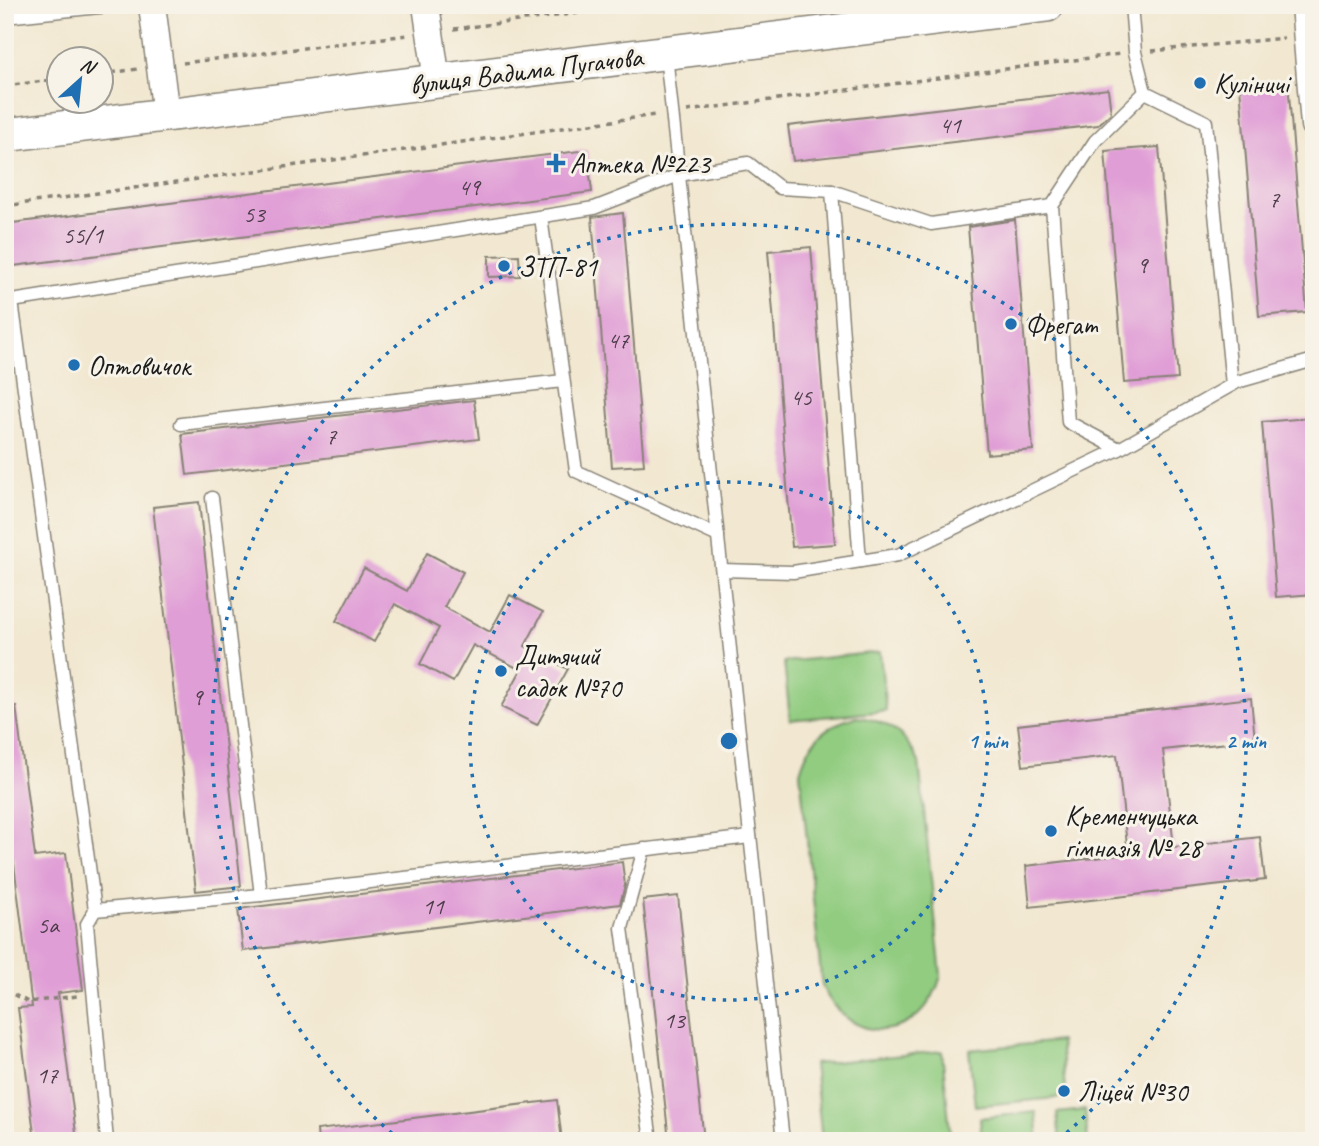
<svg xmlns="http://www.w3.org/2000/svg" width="1319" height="1146" viewBox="0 0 1319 1146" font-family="Caveat,sans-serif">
	<rect width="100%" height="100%" fill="#f7f3e8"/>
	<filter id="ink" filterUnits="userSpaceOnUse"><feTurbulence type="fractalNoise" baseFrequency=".0143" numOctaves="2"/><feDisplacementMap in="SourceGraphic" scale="14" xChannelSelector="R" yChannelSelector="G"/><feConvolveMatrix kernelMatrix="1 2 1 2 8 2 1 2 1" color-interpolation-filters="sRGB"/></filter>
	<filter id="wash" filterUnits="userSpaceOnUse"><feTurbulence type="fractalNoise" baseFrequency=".00686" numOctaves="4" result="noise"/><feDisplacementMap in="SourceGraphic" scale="28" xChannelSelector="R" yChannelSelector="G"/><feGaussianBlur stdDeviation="1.57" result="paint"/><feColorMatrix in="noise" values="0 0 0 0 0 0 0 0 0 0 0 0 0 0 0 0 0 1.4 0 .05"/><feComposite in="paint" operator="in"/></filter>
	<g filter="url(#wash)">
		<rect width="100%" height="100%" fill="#f2e8d1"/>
		<g fill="#91cc80" stroke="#56744e" stroke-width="2">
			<path d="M880 652 886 711 790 720 784 662Z"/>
			<path d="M856 717C888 720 905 733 919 762L941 976C922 1043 851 1049 822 986L800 772C809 740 824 725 856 717Z"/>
			<path d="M1060 1041 1066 1097 975 1106 969 1050Z"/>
			<path d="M942 1051 951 1141H822L814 1064Z"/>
			<path d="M1085 1110 1088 1141H1060L1057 1113Z"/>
			<path d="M1036 1112 1039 1141H982L980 1118Z"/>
		</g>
		<g id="blocks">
			<g fill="#e09ed6">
				<path d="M1288 82 1307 312 1259 316 1240 86Z"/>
				<path d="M1108 89 1111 113 1098 125 793 161 788 126Z"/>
				<path d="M1159 147 1178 379 1124 383 1105 151Z"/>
				<path d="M587 150 592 192 5 267V224Z"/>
				<path d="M623 213 644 465 612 467 592 217Z"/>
				<path d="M1015 220 1033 450 987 454 968 227Z"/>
				<path d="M811 247 835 544 792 547 768 251Z"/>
				<path d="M519 255 520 276 489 277V256Z"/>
				<path d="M474 400 479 439 187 475 182 434Z"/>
				<path d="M1308 418 1314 488V594L1276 597 1262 422Z"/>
				<path d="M199 502 241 886 196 891 153 507Z"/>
				<path d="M427 553 463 572 444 607 490 632 510 595 543 612 525 646 568 669 537 725 501 707 521 670 473 645 453 682 420 664 439 628 395 604 374 642 336 621 364 568 407 591Z"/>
				<path d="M1251 698 1255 740 1163 750 1174 847 1260 837 1265 880 1030 907 1026 866 1128 854 1117 755 1023 766 1018 725Z"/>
				<path d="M16 706 35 857 66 853 83 990 58 993 77 1141H35L18 1008 32 1007 13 856 5 857V707Z"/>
				<path d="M622 862 625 885 620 904 243 951 238 909Z"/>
				<path d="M678 896 704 1141H669L643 900Z"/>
				<path d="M557 1100 562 1141H318L317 1130Z"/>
			</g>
		</g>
	</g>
	<g filter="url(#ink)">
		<use href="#blocks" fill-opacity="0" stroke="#878276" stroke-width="2"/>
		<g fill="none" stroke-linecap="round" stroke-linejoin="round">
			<defs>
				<g id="service">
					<path d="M1131 5 1135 52 1145 92 1206 122 1232 385"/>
					<path d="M5 17 118 5"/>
					<path d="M666 55 783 1141"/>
					<path d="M832 191 931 224 1052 206 1095 141 1145 92"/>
					<path d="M1052 206 1068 422 1119 449 1237 382 1314 360"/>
					<path d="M541 217 576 471 718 536"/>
					<path d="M6 297 12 301 95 910 87 924 107 1141"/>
					<path d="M12 301 594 208 679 175 748 163 780 188 832 191 860 561"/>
					<path d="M181 424 563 381"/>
					<path d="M212 498 261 895"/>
					<path d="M722 570 793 572 898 555 1119 449"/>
					<path d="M644 849 622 928 651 1141"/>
					<path d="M95 910 261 895 750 837"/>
				</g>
				<g id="minor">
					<path d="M152 5 166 115"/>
					<path d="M426 5 437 81"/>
					<path d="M1304 5 1314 125"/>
				</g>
				<path id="tertiary" d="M5 135 1047 5"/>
			</defs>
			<use href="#service" stroke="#878276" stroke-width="15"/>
			<use href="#minor" stroke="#878276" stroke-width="29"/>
			<use href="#tertiary" stroke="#878276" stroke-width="36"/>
			<g stroke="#878276" stroke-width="3.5" stroke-dasharray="5 5" stroke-linecap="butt">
				<path d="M454 29 642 5"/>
				<path d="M1152 51 1284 38"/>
				<path d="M183 63 408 35"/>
				<path d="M102 74 138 69"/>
				<path d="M5 86 60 79"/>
				<path d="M687 111 1120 54"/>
				<path d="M5 206 655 115"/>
				<path d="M5 990 28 1002 77 996"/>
			</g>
			<use href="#service" stroke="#fff" stroke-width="12"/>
			<use href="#minor" stroke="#fff" stroke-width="26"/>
			<use href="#tertiary" stroke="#fff" stroke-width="33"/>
		</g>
	</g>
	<g fill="none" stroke="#1f6fb2" stroke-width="3.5" stroke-dasharray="3.5 7">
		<circle cx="729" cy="741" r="259"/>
		<path d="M400 1140A517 517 0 1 1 1058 1140"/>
	</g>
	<g fill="#1f6fb2" stroke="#f7f3e8" stroke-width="2.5">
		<circle cx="1200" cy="83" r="7"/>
		<path d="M552.5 152.5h7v7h7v7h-7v7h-7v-7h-7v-7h7z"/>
		<circle cx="504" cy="266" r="7"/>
		<circle cx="1011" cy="324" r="7"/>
		<circle cx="74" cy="365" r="7"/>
		<circle cx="501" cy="671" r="7"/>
		<circle cx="1051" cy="831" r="7"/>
		<circle cx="1064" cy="1091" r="7"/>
	</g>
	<g text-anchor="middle" stroke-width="6" stroke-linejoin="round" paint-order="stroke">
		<g font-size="24" fill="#4d3c4a">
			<text x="950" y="133">41</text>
			<text x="469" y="195">49</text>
			<text x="1274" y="207">7</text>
			<text x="254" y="222">53</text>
			<text x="83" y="243">55/1</text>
			<text x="1142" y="273">9</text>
			<text x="618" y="348">47</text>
			<text x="801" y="405">45</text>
			<text x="331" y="444">7</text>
			<text x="197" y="705">9</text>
			<text x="433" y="914">11</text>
			<text x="48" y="933">5а</text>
			<text x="674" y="1028">13</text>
			<text x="47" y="1083">17</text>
		</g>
		<g font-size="28" fill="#1c1c1c" stroke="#f7f3e8">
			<text transform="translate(526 70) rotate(-7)" y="10">вулиця Вадима Пугачова</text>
		</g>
		<g font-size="28" fill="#1c1c1c" stroke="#f7f3e8" text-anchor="start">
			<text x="1214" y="93">Куліничі</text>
			<text x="570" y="173">Аптека №223</text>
			<text x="518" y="276">ЗТП-81</text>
			<text x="1025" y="334">Фрегат</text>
			<text x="88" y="375">Оптовичок</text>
			<text x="515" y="665">Дитячий<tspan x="515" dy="32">садок №70</tspan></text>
			<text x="1065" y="825">Кременчуцька<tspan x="1065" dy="32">гімназія № 28</tspan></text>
			<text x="1078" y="1101">Ліцей №30</text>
		</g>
	</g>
	<circle cx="729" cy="741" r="10" fill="#1f6fb2" stroke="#f7f3e8" stroke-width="3.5"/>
	<g font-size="21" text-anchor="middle" font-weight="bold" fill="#1f6fb2" stroke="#f7f3e8" stroke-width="6" stroke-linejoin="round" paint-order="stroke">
		<text x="988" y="748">1 min</text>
		<text x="1246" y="748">2 min</text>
	</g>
	<rect width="1319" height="1146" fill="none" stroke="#f7f3e8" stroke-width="28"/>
	<g transform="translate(80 80) rotate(27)"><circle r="33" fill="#f7f3e8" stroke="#9f9d96" stroke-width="2"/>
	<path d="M0-5L12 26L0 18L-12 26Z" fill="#1f6fb2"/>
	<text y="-10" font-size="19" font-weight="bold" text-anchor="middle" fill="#1c1c1c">N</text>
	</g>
</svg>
